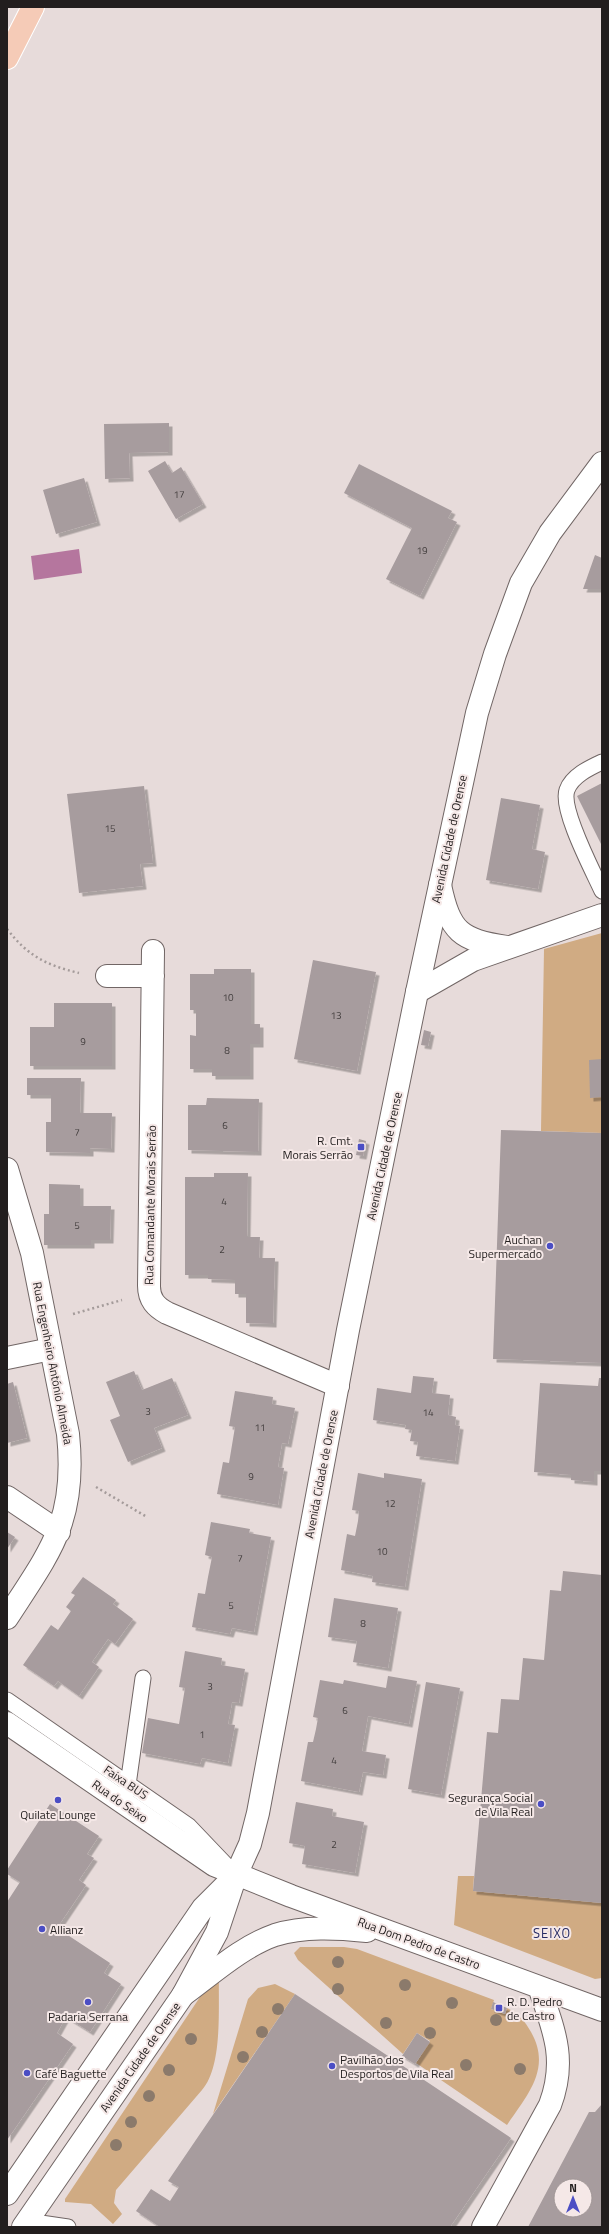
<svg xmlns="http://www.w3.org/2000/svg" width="609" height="2234" viewBox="0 0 609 2234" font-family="'Titillium Web',sans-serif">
<defs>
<filter id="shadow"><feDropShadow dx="3.5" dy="3.5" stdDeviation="0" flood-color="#0004"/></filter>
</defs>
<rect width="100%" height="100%" fill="#e7dbda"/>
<path fill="#d0ab83" d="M602 933V1133L541 1131 544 949Z
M458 1876H474L473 1891 602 1903V1978L595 1979 454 1925Z
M300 1947H344L357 1949 494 2000 491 2009 505 2014 507 2008C518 2013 525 2021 531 2032 552 2069 527 2095 507 2125L416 2063 430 2041 417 2033 403 2054 298 1960 294 1953Z
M219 1976C218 2008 223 2066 202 2090L116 2190 114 2203 122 2214 113 2224 91 2204 65 2202V2199L200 1997Z
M275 1984 295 1994 213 2114 248 1999 258 1988Z"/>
<path fill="#b5769e" d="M79 549 82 573 34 580 31 556Z"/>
<path fill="#a79c9e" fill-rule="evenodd" filter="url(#shadow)" d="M169 423V452L129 453 130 478 105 479 104 424Z
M165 461 172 473 181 467 203 504 176 519 148 471Z
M359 464 452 511 448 518 457 522 420 596 386 579 412 528 344 493Z
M84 478 97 522 56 534 43 490Z
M595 555 602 558V589H583Z
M602 783V846L577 796Z
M144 786 153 863 140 864 143 886 79 893 67 794Z
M501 798 540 805 532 849 545 852 538 889 486 880Z
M313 960 376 972 357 1071 294 1059Z
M214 969H251V1024H260V1044H250V1076H212V1069H190V1035L196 1036V1010H190V974H214Z
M54 1003H112V1066H30V1027H54Z
M424 1030 431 1032 428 1046 421 1045Z
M602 1059V1097L590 1098 589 1060Z
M27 1078H81L80 1113H112L111 1149 90 1148V1153L46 1152V1122H51V1095H27Z
M207 1098 259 1099 258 1152 188 1150V1105H206Z
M501 1130 602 1133V1363L493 1359Z
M359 1139 366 1141 363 1156 356 1155Z
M214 1173H248L247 1237H260L259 1258H275L273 1324 246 1323V1294H235V1280L208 1279V1275H185V1177H214Z
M49 1184 80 1185V1206H111L110 1240H91V1245H44V1214H49Z
M134 1371 142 1390 172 1378 188 1415 154 1428 162 1448 128 1462 110 1420 120 1416 106 1382Z
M413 1376 434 1378 432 1393 450 1395 448 1415 456 1417 455 1425 460 1426 455 1461 416 1456 418 1442 410 1441 412 1430 405 1429 406 1425 373 1420 377 1388 411 1393Z
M599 1378H602V1471H594V1482L571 1480V1475L534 1472 540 1383 598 1386Z
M13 1382 27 1438 7 1443V1384Z
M235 1391 273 1397 272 1404 295 1408 288 1444 282 1443 278 1467 284 1468 278 1505 217 1494 223 1462 229 1463 235 1427 229 1426Z
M358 1473 384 1478V1473L422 1479 405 1587 372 1582 373 1576 341 1570 347 1534 355 1536 358 1521 359 1511 352 1510Z
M211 1522 250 1529 249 1533 271 1537 254 1632 232 1628 230 1634 192 1627 198 1593 205 1594 208 1577 212 1557 205 1555Z
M7 1532 15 1537 7 1549Z
M563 1571 602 1575V1903L473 1891 487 1732 498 1733 501 1699 519 1700 523 1658 544 1660 550 1590 561 1591Z
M83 1577 116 1600 113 1604 133 1619 115 1644 108 1639 92 1662 99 1667 79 1696 58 1681 54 1686 23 1665 51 1625 58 1630 71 1611 66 1607 75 1595 71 1593Z
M334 1598 398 1608 388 1668 353 1662 357 1641 328 1637Z
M185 1651 222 1658 221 1665 245 1669 239 1703 232 1702 230 1714 228 1724 235 1725 228 1763 202 1758 200 1764 142 1753 148 1718 179 1724 185 1688 179 1687Z
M388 1676 417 1681 409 1724 368 1716 362 1751 386 1755 383 1775 363 1772 359 1792 301 1781 308 1742H313L316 1729 318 1718 313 1717 320 1680 343 1684 344 1680 386 1688Z
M426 1682 460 1688 441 1795 408 1789Z
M296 1802 333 1809 332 1816 364 1822 355 1873 302 1864 305 1846 289 1843Z
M50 1804 99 1836 87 1854 94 1858 79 1880 86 1885 57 1928 110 1963 104 1973 121 1984 90 2032 66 2017 57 2033 73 2044 7 2140V1902L20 1882 7 1874V1870Z
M295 1994 511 2138 450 2227H160L136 2211 151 2189 170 2201 179 2187 168 2181Z
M493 2002 507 2008 505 2014 491 2009Z
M417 2033 430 2042 415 2064 402 2056Z
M602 2104V2227H528L589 2112H595ZM561 2186H585V2210H561Z"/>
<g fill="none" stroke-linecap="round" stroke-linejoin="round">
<g stroke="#716665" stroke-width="17">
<path id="lane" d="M602 762C589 768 572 776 567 790 560 809 593 871 602 891
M7 1700 189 1826 230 1869
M127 1792 143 1678
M27 2221 68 2227"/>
</g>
<g stroke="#716665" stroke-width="24">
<path id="street" d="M440 885C450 932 460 940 507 947
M153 951 149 1286C149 1300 156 1307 167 1313L338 1386
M107 976H153
M417 992 473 960 602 915
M7 1169 32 1253 68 1434C77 1520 51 1550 7 1618
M7 1358 51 1349
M7 1497 59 1532
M7 1723 214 1865 291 1896 602 2010
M183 1995C212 1974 241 1947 275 1935 304 1926 337 1928 367 1931
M483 2227 550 2105C567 2060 554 2030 539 1987"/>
</g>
<g stroke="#716665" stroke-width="24">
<path id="secondary" d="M7 2194 203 1908 235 1876
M23 2227 183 1995 217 1932 236 1875 250 1844 258 1813 348 1330 417 992 477 713 495 654 521 583 550 533 602 463"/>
</g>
<g stroke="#fff" stroke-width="24">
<path id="highway" d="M7 58 33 7"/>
</g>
<path stroke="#a49b9a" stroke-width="2.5" stroke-dasharray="2 3" stroke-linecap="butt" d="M7 929C28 956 46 965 79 973
M73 1314 122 1300
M96 1487 147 1517"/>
<use href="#lane" stroke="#fff" stroke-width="15"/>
<use href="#street" stroke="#fff" stroke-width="22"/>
<use href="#secondary" stroke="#fff" stroke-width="22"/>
<use href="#highway" stroke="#f5cbb7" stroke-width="22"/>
</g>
<g fill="#8b7a6b">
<circle cx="338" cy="1962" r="6"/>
<circle cx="405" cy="1985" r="6"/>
<circle cx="338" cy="1989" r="6"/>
<circle cx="452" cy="2003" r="6"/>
<circle cx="278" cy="2009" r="6"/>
<circle cx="496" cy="2020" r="6"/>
<circle cx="386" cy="2023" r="6"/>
<circle cx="262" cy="2032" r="6"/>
<circle cx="430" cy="2033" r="6"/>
<circle cx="191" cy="2039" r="6"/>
<circle cx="243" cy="2057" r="6"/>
<circle cx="466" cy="2065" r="6"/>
<circle cx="520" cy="2069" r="6"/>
<circle cx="169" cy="2070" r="6"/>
<circle cx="149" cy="2096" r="6"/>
<circle cx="131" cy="2122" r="6"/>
<circle cx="116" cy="2145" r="6"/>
</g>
<g fill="#4b4ec4" stroke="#f5e8e7" stroke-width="1.5">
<rect x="357" y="1143" width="8" height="8" rx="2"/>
<circle cx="550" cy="1246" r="4"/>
<circle cx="58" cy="1800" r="4"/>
<circle cx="541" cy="1804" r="4"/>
<circle cx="42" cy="1929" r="4"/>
<circle cx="88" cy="2002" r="4"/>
<rect x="495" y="2004" width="8" height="8" rx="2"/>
<circle cx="332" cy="2066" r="4"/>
<circle cx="27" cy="2073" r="4"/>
</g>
<g text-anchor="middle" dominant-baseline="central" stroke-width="4" stroke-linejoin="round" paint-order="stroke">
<g font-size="10" fill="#433e3e">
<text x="179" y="494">17</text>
<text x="422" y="550">19</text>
<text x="110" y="828">15</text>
<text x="228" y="997">10</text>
<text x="336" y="1015">13</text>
<text x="83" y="1041">9</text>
<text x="227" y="1050">8</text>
<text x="225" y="1125">6</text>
<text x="77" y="1132">7</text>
<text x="224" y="1201">4</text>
<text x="77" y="1225">5</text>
<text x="222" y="1249">2</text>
<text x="148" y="1411">3</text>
<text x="428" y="1412">14</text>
<text x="260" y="1427">11</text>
<text x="251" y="1476">9</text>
<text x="390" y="1503">12</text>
<text x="382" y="1551">10</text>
<text x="240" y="1558">7</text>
<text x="231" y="1605">5</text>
<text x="363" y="1623">8</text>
<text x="210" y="1686">3</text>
<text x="345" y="1710">6</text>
<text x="202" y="1734">1</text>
<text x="334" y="1760">4</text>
<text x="334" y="1844">2</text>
</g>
<g font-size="12" fill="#221e1e" stroke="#f5e8e7">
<text transform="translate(449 839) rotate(-78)">Avenida Cidade de Orense</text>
<text transform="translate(384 1156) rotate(-78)">Avenida Cidade de Orense</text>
<text transform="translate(150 1205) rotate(-89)">Rua Comandante Morais Serrão</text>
<text transform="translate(53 1363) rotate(79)">Rua Engenheiro António Almeida</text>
<text transform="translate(321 1474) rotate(-79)">Avenida Cidade de Orense</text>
<text transform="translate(126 1782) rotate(34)">Faixa BUS</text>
<text transform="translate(120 1801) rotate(35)">Rua do Seixo</text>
<text transform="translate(419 1943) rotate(20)">Rua Dom Pedro de Castro</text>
<text transform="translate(140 2057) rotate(-55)">Avenida Cidade de Orense</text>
</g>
<g font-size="12" fill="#221e1e" stroke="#f5e8e7" text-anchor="start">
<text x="353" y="1140" text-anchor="end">R. Cmt.<tspan x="353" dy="14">Morais Serrão</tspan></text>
<text x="542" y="1239" text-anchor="end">Auchan<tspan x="542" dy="14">Supermercado</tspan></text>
<text x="533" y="1797" text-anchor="end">Segurança Social<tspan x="533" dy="14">de Vila Real</tspan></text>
<text x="58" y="1814" text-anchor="middle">Quilate Lounge</text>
<text x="50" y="1929">Allianz</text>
<text x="507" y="2001">R. D. Pedro<tspan x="507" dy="14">de Castro</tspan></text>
<text x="88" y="2016" text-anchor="middle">Padaria Serrana</text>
<text x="340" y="2059">Pavilhão dos<tspan x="340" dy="14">Desportos de Vila Real</tspan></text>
<text x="35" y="2073">Café Baguette</text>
</g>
<g font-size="13" letter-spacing="1" fill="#262a64" stroke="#f5e8e7">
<text x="552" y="1933">SEIXO</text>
</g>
</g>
<rect width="609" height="2234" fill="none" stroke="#221e1e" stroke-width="16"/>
<g transform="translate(573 2198)"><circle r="19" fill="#f5e8e7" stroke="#a19797"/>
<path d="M0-3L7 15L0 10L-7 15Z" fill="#4b4ec4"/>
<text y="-6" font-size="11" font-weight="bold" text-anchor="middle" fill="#221e1e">N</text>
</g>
</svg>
